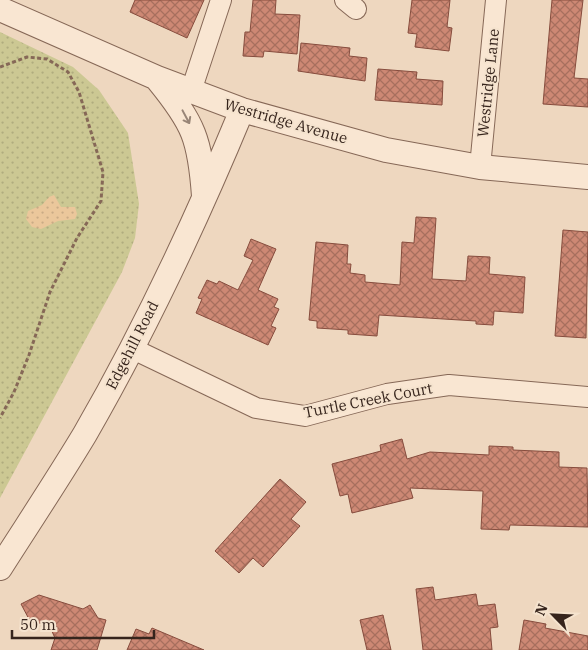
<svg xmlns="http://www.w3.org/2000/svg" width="588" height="650" viewBox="0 0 588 650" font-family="'IBM Plex Serif',serif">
<defs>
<pattern id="grass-dots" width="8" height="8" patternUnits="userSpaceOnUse" patternTransform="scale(1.25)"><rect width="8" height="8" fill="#ccc893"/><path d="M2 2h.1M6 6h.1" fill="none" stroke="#b0ac7e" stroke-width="1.8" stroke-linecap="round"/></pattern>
<pattern id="sand-dots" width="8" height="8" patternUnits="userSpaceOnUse" patternTransform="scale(1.25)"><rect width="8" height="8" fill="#ebc79b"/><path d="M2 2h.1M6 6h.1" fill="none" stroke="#caab85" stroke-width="1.8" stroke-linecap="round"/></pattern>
<pattern id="building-cross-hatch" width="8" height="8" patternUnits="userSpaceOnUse" patternTransform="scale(1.25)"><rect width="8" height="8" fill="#cd8874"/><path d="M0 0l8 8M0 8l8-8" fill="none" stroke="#a76f5e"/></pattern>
</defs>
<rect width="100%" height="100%" fill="#eed7bf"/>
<path fill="url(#grass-dots)" d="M0 32 73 67 99 90 128 133 139 204 135 238 122 272 0 498Z"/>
<path fill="url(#sand-dots)" d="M54 195 61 207H75L77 214 75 219 58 221 41 229 32 227 26 219 28 211 42 205 49 197Z"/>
<path fill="url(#building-cross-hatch)" stroke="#864c3d" d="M135 0H204L187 38 130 12Z
M253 0H276L275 14 300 15 297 54 264 51 263 57 243 56 245 32H250Z
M412 0H450L447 27 452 28 449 51 415 47 417 34 408 33Z
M552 0H583L574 78 588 79V107L543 104Z
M301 43 350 48 349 56 367 58 365 81 298 71Z
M378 69 417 72 416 79 443 81 442 105 375 100Z
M416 217 436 218 432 279 466 281 468 256 490 257 489 274 525 277 523 313 494 311 493 325 476 324V321L379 315 377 336 348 334V330L317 328V321L309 320 316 242 348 245 347 264H351L350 273 365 275V282L400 285 402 242 414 243Z
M563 230 588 232 586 338 555 336Z
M251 239 276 249 258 290 278 299 274 307 279 309 271 326 276 328 268 345 196 313 202 299 198 298 207 280 217 284 219 281 238 290 253 260 244 256Z
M402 439 407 459 430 452 489 455V446L513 447V450L559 452V467L587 468 588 527 510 525 509 530 481 529 483 491 410 488 413 498 352 513 348 494 340 496 332 464 381 451 380 445Z
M280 479 306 502 291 519 300 526 263 567 253 558 239 573 215 551Z
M433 587 435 600 476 594 478 606 495 604 498 627 490 628 492 650H423L416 589Z
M39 595 83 609 90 605 98 618 106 620 97 650H51L55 638 49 625 30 621 21 604Z
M383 615 391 650H367L360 620Z
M524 620 546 624 545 628 588 636V650H519Z
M152 628 204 650H127L136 629 149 634Z"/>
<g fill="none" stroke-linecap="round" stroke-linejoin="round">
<g stroke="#866857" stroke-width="22">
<path id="minor" d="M345 0 356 9
M191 91 221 0
M480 167 496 0
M131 348 256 408 305 416 387 394 449 385 588 397"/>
</g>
<g stroke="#866857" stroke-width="26">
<path id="tertiary" d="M0 9 157 78 242 110 386 150 480 167 588 177
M158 80C194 124 200 139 204 196
M0 568C28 524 58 479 85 434 145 330 196 221 242 110"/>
</g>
<path stroke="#866857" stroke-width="3" stroke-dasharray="4 2.5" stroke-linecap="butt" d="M0 67 27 57 47 59 68 72 79 92 103 172 101 201 77 238 50 292 29 355 14 392 0 418"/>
<use href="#minor" stroke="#f9e6d2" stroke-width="20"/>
<use href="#tertiary" stroke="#f9e6d2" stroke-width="24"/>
</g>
<defs><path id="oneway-shaft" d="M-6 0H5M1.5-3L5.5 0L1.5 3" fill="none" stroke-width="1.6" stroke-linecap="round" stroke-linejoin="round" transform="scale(1.25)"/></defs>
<use stroke="#988577" href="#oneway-shaft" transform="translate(186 117) rotate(62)"/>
<g text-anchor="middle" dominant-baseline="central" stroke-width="4" stroke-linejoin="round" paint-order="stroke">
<g font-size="15" fill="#36241c" stroke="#f5e3ce">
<text transform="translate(488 83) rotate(-84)">Westridge Lane</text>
<text transform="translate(286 121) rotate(16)">Westridge Avenue</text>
<text transform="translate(132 345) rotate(-63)">Edgehill Road</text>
<text transform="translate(368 400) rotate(-11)">Turtle Creek Court</text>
</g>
</g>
<g transform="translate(553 615) rotate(294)" stroke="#f5e3ce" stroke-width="4" paint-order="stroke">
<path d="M0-4L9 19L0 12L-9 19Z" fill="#36241c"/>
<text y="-8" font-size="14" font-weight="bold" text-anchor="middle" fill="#36241c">N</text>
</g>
<path d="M12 630v8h142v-8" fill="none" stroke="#36241c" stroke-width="2.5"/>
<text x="20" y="630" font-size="15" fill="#36241c" stroke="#f5e3ce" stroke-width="4" paint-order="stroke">50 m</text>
</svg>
